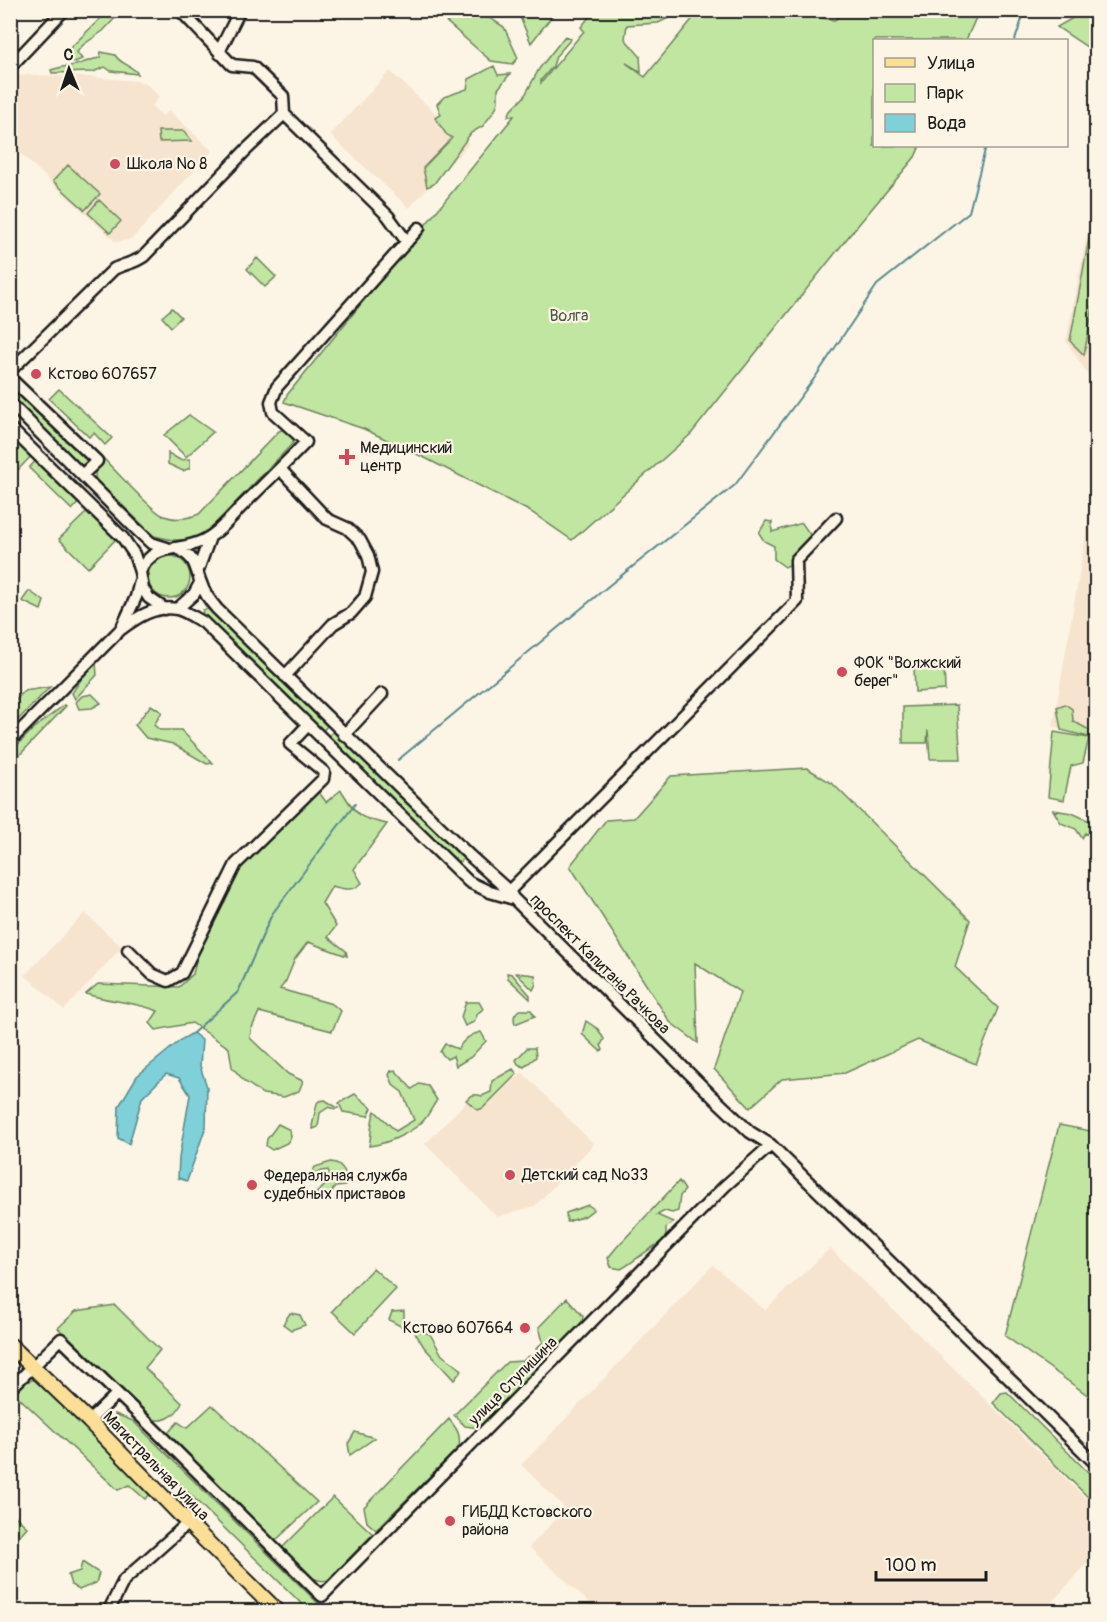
<svg xmlns="http://www.w3.org/2000/svg" width="1107" height="1622" viewBox="0 0 1107 1622" font-family="Pangolin,sans-serif">
<rect width="100%" height="100%" fill="#fcf5e5"/>
<filter id="ink" filterUnits="userSpaceOnUse"><feTurbulence type="fractalNoise" baseFrequency=".0167" numOctaves="2"/><feDisplacementMap in="SourceGraphic" scale="12" xChannelSelector="R" yChannelSelector="G"/><feConvolveMatrix kernelMatrix="1 2 1 2 8 2 1 2 1" color-interpolation-filters="sRGB"/></filter>
<g filter="url(#ink)">
<path fill="#f7e4cf" d="M390 71 469 144 409 208 330 135Z
M30 75 90 77 137 81 147 84 159 97 152 106 163 116 169 110 212 151 132 239 116 242 11 145 10 79 14 76Z
M1096 188V387L1066 341Z
M1096 476V742L1053 726Z
M85 913 122 947 64 1010 25 975Z
M522 1072 594 1144 535 1206 497 1217 425 1144 472 1096 487 1106Z
M830 1248 1096 1508V1554L1044 1611H598L529 1547 566 1509 521 1465 713 1265 765 1310Z"/>
<path fill="#c0e6a1" stroke="#6e815e" stroke-width="1.5" d="M977 10 979 11 966 40H874V146H920L915 157 849 236 691 434 572 540 531 512 427 459 364 429 284 402 287 395 514 116H508L511 110 524 97 539 69 565 36 571 39 556 56 553 66 541 80V83L584 31 581 27 594 11H684L658 23 627 25 625 39 640 56 641 72 626 63 645 77 699 11H751L785 16C800 9 820 19 835 20L840 15 834 13 836 11Z
M108 11H119V14L103 31 83 45 77 52 82 59 75 62 64 60 65 53Z
M434 11H479L504 27 518 58 513 64 491 61Z
M520 11V10L556 11 531 43 520 17Z
M1083 12 1092 16 1096 25V53L1057 27Z
M101 52 115 55C121 65 131 64 138 74L111 71 105 67 93 72 52 73 51 70C60 67 67 66 76 65 84 63 91 59 100 58Z
M494 66 498 75 510 74 498 89V102L495 110 483 126 471 133 434 184 427 187 423 168 452 138 446 134 435 118 441 115 437 104 444 97 467 89 469 79Z
M158 131H184L192 141 159 142Z
M68 165 100 194 85 210 53 181Z
M99 200 121 221 110 233 88 213Z
M1096 201V292L1084 355 1070 341Z
M257 258 276 277 265 287 247 269Z
M172 308 181 317 171 327 162 317Z
M11 381 92 460 89 464 81 465 15 400 11 390Z
M59 389 112 438 105 445 94 433 89 437 49 399Z
M189 415 213 432 186 457 164 435Z
M285 429 294 438 293 443 207 532 194 540H173L154 536 96 480C93 471 97 464 103 458 115 470 151 510 162 515 175 521 187 519 199 514L279 431Z
M10 432 33 454 18 470 11 462Z
M168 453 180 460 190 459V468L183 471 168 464Z
M38 458 80 501 72 510 29 468Z
M89 510 117 538 88 568 59 539Z
M766 521 772 522V532L802 523 811 536 805 554 795 553 799 560 785 567 774 559V546L764 541 759 533Z
M148 577a21 21 0 1 1 42 0a21 21 0 1 1-42 0Z
M29 591 44 601 41 610 22 601Z
M208 609 327 726 323 731 202 614 203 610Z
M96 663 97 675 75 699 72 693 84 675Z
M944 666 945 690 915 692 914 667Z
M50 687 11 727V706L24 691Z
M92 694 101 703 92 708 79 709 76 702 82 696Z
M1065 704 1072 709 1073 721 1089 730 1096 731V739L1061 730 1057 707Z
M64 705 66 706 11 764V752L32 730Z
M151 705 162 712 154 725 160 730H181L213 763 207 764 173 744 146 738 135 725Z
M957 705 961 759H930L928 730 927 743H903V707Z
M333 731 464 858 458 864 328 737Z
M1054 732 1089 738 1083 763 1071 766 1064 800 1048 797Z
M807 768 833 784 970 920 955 967 998 1008 976 1064 918 1040 845 1073 782 1079 750 1108 714 1069 740 992 695 963 698 1043 670 1022 570 866 606 820 634 818 671 776Z
M341 790C358 816 356 817 387 824L354 869 362 883C352 892 344 889 332 886L322 903 336 926 328 937 346 951 347 956 308 942 295 959 286 981 280 989 332 1004 341 1011 332 1031 259 1012 251 1030 250 1038 288 1074 303 1081 299 1091 284 1097 263 1094 244 1081 232 1067 229 1048 192 1023 156 1030 150 1023 158 1011C134 1001 110 1002 86 994L98 984 179 987 193 974 197 957 236 868 318 791 326 802Z
M1053 810 1072 813 1096 824V838L1085 833 1082 838 1076 829 1061 823Z
M507 973 512 974 530 995V999L508 978Z
M516 973 535 975 536 984 533 990Z
M466 1002H479L483 1009 478 1013 474 1022 465 1026 461 1017Z
M519 1010H531L535 1016 515 1024C513 1017 514 1014 519 1010Z
M586 1021 598 1029 604 1039 601 1045 603 1050 600 1051 582 1034Z
M481 1032 486 1041 471 1057 456 1066 453 1056 447 1059 440 1052 445 1044 458 1049C463 1040 470 1034 481 1032Z
M527 1048H535L536 1057 524 1067 518 1064 516 1060Z
M513 1069 517 1074 483 1108 478 1110 466 1100C472 1094 475 1094 482 1096L491 1092 492 1081Z
M395 1070 412 1089 419 1084 428 1086 437 1100C432 1107 428 1117 421 1123 407 1135 386 1144 369 1146 372 1134 370 1122 375 1111L396 1131 414 1120 402 1092 394 1086 389 1075 391 1071Z
M355 1094 372 1108 368 1116 343 1112 339 1103Z
M325 1100 338 1108 335 1109 329 1107 320 1113 318 1127 313 1129 312 1126 317 1103 319 1101Z
M278 1124 290 1130 291 1137 287 1143 272 1150 266 1146 267 1139Z
M1059 1125 1096 1132V1401L1005 1336Z
M331 1162C343 1163 349 1175 345 1186L335 1187 329 1195 321 1197 316 1193C324 1187 333 1180 328 1170L312 1173 315 1167Z
M679 1181 685 1190 680 1196 678 1211 672 1213 665 1211 657 1215 673 1222 666 1228V1240C649 1247 637 1260 621 1269L611 1267 608 1258 616 1248Z
M588 1205 594 1209 585 1216 567 1222 566 1213Z
M373 1268 396 1289 355 1333 332 1311Z
M567 1298 583 1316 582 1323 550 1357 545 1359 539 1355 536 1349 543 1342 539 1327Z
M115 1305 160 1350 145 1368 182 1403C175 1417 163 1424 149 1418L58 1328 76 1311Z
M404 1311V1328L389 1320 392 1312Z
M290 1313 300 1315 305 1325 291 1330 283 1324Z
M412 1328 430 1334 442 1355 462 1370 454 1380 424 1347Z
M528 1356C536 1357 537 1360 539 1367L479 1428 465 1426 454 1415 507 1362 523 1361Z
M32 1380H38L144 1482 152 1493 145 1499 129 1485 118 1490 14 1393 25 1382Z
M1007 1392 1096 1480V1505L993 1403 1001 1393Z
M212 1405 317 1502 274 1542 166 1435 178 1422 187 1428Z
M115 1414 133 1421 326 1611H309L116 1422Z
M449 1419C457 1429 461 1434 459 1447L376 1530 367 1522 364 1507Z
M355 1432 375 1438 350 1455 348 1444Z
M333 1497 373 1534 328 1580C310 1585 293 1560 282 1548Z
M15 1516 27 1527 11 1545V1521Z
M82 1562 99 1573 96 1583 79 1590 71 1585 68 1575 80 1571Z"/>
<path fill="#7fd0d8" stroke="#57888d" stroke-width="1.5" d="M193 1033 202 1040 200 1066 207 1087 206 1126 187 1181 178 1178 179 1158 190 1095 179 1078 166 1074 142 1098 129 1144 118 1138 119 1106 137 1076 182 1039Z"/>
<g fill="none" stroke-linecap="round" stroke-linejoin="round">
<path stroke="#57888d" stroke-width="2" d="M1015 40 1025 10
M398 760 612 583 735 485 816 376 877 285 969 212 986 146
M193 1033 238 992 272 914 355 804"/>
<g stroke="#1c1c1c" stroke-width="15">
<path id="minor" d="M220 54 221 48 240 10
M10 67 64 10
M284 114 388 216 407 242
M10 371 114 269C124 264 135 263 144 256L245 151 284 114 283 96 253 67 232 65 180 10
M10 378 97 461 82 475
M10 403 135 528 151 543 167 548
M10 428 123 538 134 554 140 572 143 589 149 598 165 609
M280 469 327 519 347 528 360 540 368 555 372 572 365 597 351 613 333 624 285 676
M177 548C197 559 194 565 201 583 204 593 210 601 217 609L470 856 509 891 512 896
M198 570 210 537
M140 572C153 540 181 554 206 539 219 532 230 519 240 508 262 486 284 465 306 442L273 412 271 402 277 387 419 228
M177 609 194 594 200 583
M123 625 136 597 140 581
M344 735 382 694
M10 741 120 630C136 618 155 605 177 609 185 611 195 618 203 622L469 882 490 892 514 899 713 1097 750 1132 771 1145 1096 1464
M509 891 797 601 796 560 836 518
M128 950 152 974 168 981 182 973 236 864 323 779 324 772 290 744 308 725
M10 1389 61 1339 156 1431 322 1596 725 1186 771 1145
M89 1421 117 1394
M108 1612 124 1580 188 1523"/>
</g>
<g stroke="#1c1c1c" stroke-width="18">
<path id="major" d="M10 1345 89 1421 203 1538 278 1612"/>
</g>
<use href="#minor" stroke="#fcf5e5" stroke-width="10"/>
<use href="#major" stroke="#fbdf96" stroke-width="14"/>
</g>
</g>
<g fill="#d1495b" stroke="#fcf5e5" stroke-width="2">
<circle cx="115" cy="164" r="6"/>
<circle cx="36" cy="374" r="6"/>
<path d="M344 448h6v6h6v6h-6v6h-6v-6h-6v-6h6z"/>
<circle cx="842" cy="672" r="6"/>
<circle cx="510" cy="1175" r="6"/>
<circle cx="252" cy="1185" r="6"/>
<circle cx="525" cy="1328" r="6"/>
<circle cx="450" cy="1521" r="6"/>
</g>
<g text-anchor="middle" dominant-baseline="central" stroke-width="4.5" stroke-linejoin="round" paint-order="stroke">
<g font-size="16" fill="#1c1c1c" stroke="#fcf5e5" text-anchor="start">
<text x="127" y="164">Школа № 8</text>
<text x="48" y="374">Кстово 607657</text>
<text x="360" y="448">Медицинский<tspan x="360" dy="18">центр</tspan></text>
<text x="854" y="663">ФОК "Волжский<tspan x="854" dy="18">берег"</tspan></text>
<text x="522" y="1175">Детский сад №33</text>
<text x="264" y="1176">Федеральная служба<tspan x="264" dy="18">судебных приставов</tspan></text>
<text x="513" y="1328" text-anchor="end">Кстово 607664</text>
<text x="462" y="1512">ГИБДД Кстовского<tspan x="462" dy="18">района</tspan></text>
</g>
<g font-size="16" fill="#4d5944" stroke="#fcf5e5">
<text x="569" y="316">Волга</text>
</g>
<g font-size="16" fill="#1c1c1c" stroke="#fcf5e5">
<text transform="translate(600 964) rotate(45)">проспект Капитана Рачкова</text>
<text transform="translate(513 1381) rotate(-45)">улица Ступишина</text>
<text transform="translate(156 1466) rotate(46)">Магистральная улица</text>
</g>
</g>
<rect width="1107" height="1622" fill="none" stroke="#fcf5e5" stroke-width="36"/>
<rect x="18" y="18" width="1071" height="1586" fill="none" stroke="#1c1c1c" stroke-width="2" filter="url(#ink)"/>
<rect x="873" y="39" width="195" height="108" fill="#fcf5e5" stroke="#a29e95" stroke-width="1.5"/>
<rect x="885" y="58" width="30" height="9" fill="#fbdf96" stroke="#a29e95" stroke-width="1.5"/>
<text x="927" y="69" font-size="18" fill="#1c1c1c">Улица</text>
<rect x="885" y="84" width="30" height="18" fill="#c0e6a1" stroke="#a29e95" stroke-width="1.5"/>
<text x="927" y="99" font-size="18" fill="#1c1c1c">Парк</text>
<rect x="885" y="114" width="30" height="18" fill="#7fd0d8" stroke="#a29e95" stroke-width="1.5"/>
<text x="927" y="129" font-size="18" fill="#1c1c1c">Вода</text>
<g transform="translate(69 69) rotate(358)" stroke="#fcf5e5" stroke-width="4.5" paint-order="stroke">
<path d="M0-4.5L10 22L0 15L-10 22Z" fill="#1c1c1c"/>
<text y="-9" font-size="16" font-weight="bold" text-anchor="middle" fill="#1c1c1c">С</text>
</g>
<path d="M876 1571v9h110v-9" fill="none" stroke="#1c1c1c" stroke-width="3"/>
<text x="885" y="1571" font-size="18" fill="#1c1c1c" stroke="#fcf5e5" stroke-width="4.5" paint-order="stroke">100 m</text>
</svg>
